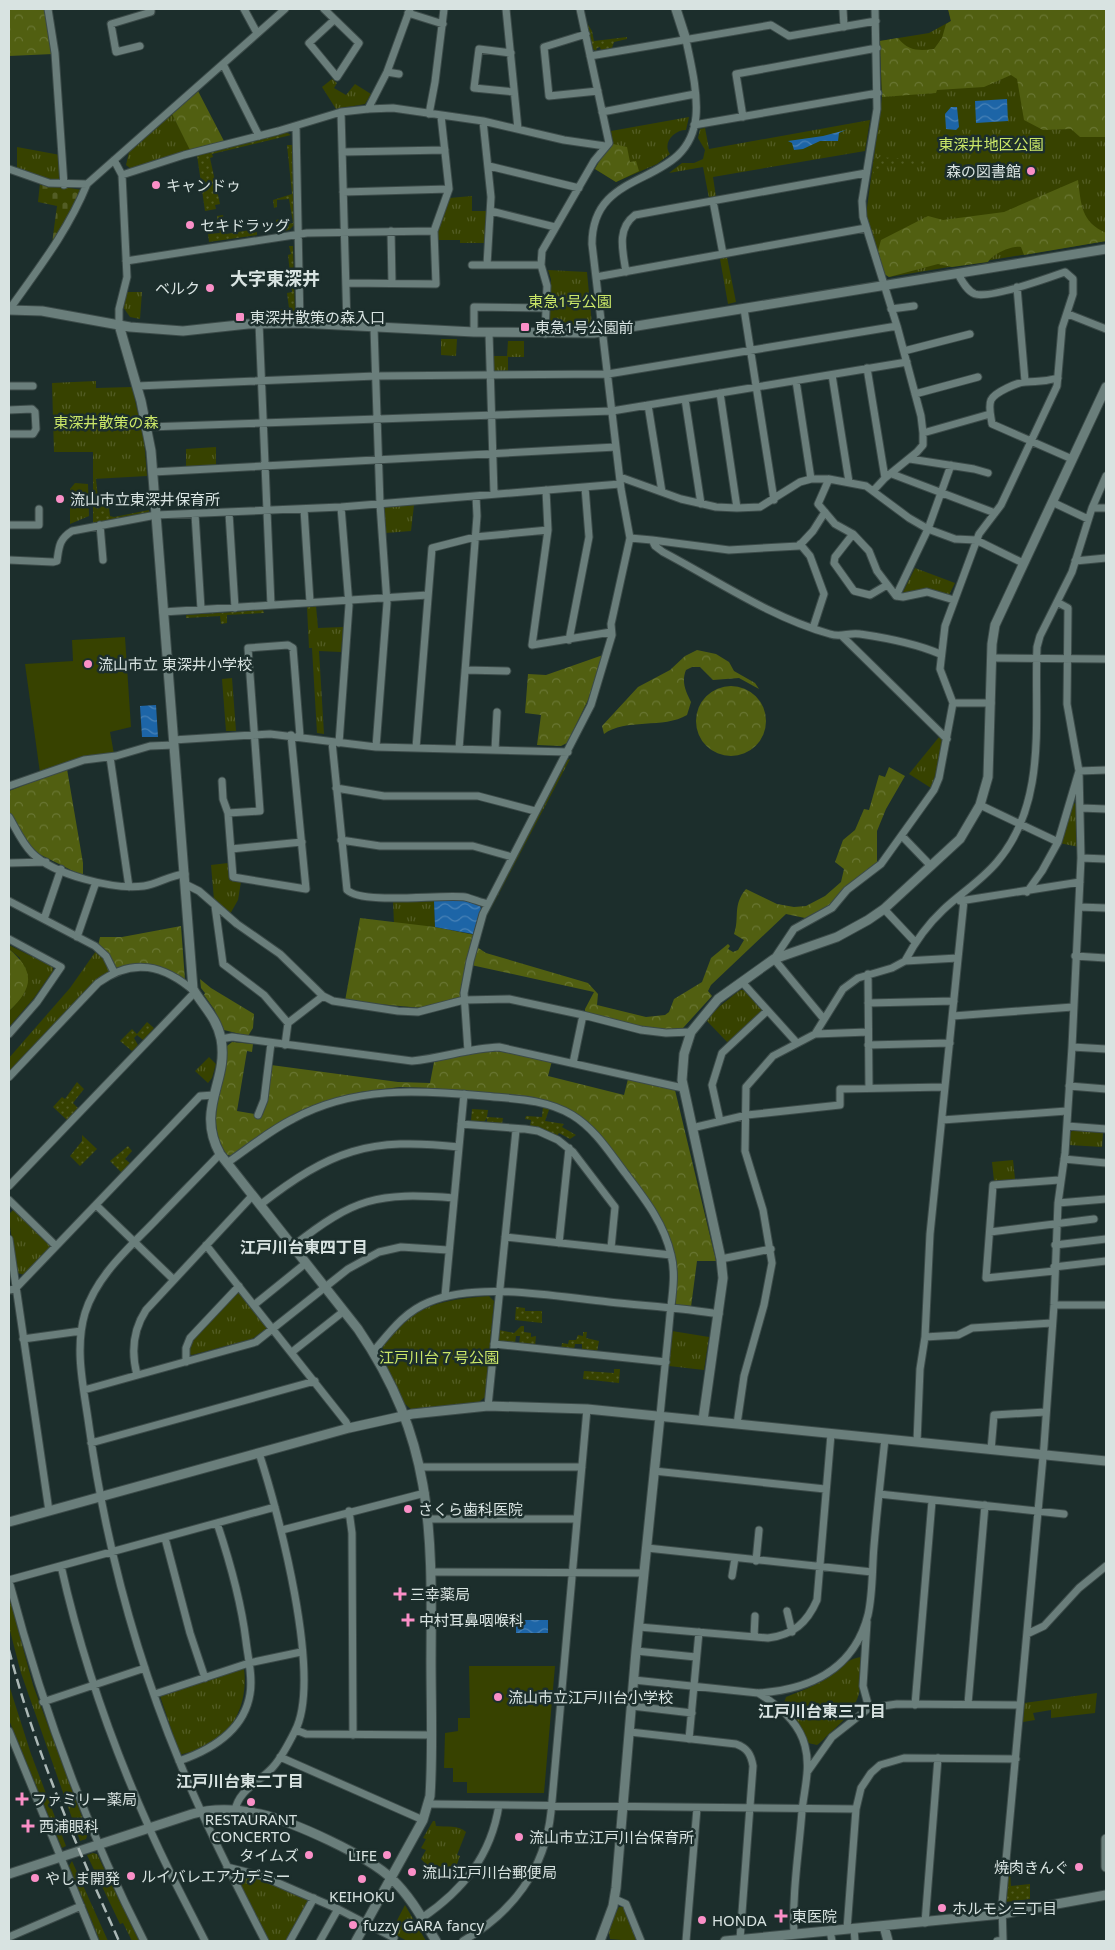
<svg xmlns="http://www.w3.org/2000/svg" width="1115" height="1950" viewBox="0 0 1115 1950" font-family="'Noto Sans','Noto Sans JP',sans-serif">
<defs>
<pattern id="grass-tufts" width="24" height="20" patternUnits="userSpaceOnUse" patternTransform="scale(1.25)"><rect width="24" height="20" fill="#374200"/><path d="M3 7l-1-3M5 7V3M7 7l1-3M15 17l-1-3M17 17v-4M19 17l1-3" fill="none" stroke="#535d25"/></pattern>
<pattern id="forest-crowns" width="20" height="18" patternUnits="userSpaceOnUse" patternTransform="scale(1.25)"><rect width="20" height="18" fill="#515f11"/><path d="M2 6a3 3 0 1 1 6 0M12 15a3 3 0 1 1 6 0" fill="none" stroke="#697633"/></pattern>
<pattern id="cemetery-stones" width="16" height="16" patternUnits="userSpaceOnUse" patternTransform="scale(1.25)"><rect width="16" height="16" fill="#374200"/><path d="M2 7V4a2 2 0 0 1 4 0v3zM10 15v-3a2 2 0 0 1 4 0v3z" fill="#535d25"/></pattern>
<pattern id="garden-dots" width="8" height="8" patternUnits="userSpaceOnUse" patternTransform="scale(1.25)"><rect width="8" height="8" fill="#374200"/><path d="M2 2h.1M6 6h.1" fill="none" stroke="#535d25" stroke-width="1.8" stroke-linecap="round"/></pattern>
<pattern id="water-waves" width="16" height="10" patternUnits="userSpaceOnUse" patternTransform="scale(1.25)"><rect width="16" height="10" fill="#1d65a7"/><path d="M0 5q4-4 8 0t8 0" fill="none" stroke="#4882b7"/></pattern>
</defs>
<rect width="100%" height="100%" fill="#1c2e2c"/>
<path fill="url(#grass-tufts)" d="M948 9H1106V241L889 277 883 271 866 215 882 97 880 41 929 33 951 21Z
M332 79 337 83 334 88 346 95 355 84 371 94 365 104 336 109 322 87Z
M172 114 191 150 131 169 126 165 129 152Z
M689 117 686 130C674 130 662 143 670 154L657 164 616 182 595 169 605 151 613 144 611 131Z
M870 120 865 151 713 177 716 197 709 198 703 167 669 173 682 163H694L703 159 705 150 698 138 700 129 705 128 709 149Z
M17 147 60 155 61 179 57 182 17 169Z
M472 196V211H487L485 243H460V240H437V230L449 198Z
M727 257 736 302 728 304 720 259Z
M548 270 587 272 592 325 554 326 550 323 551 279Z
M127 292H142L140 319 130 317 123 307Z
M441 339H457L456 356 441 355Z
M508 341H524V357H508V372H495L492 369V356H507Z
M96 381V388L132 387 144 440 147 476 93 479V452H54L52 383Z
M216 447V466L186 467V449Z
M75 483 88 484 89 516 70 524V489Z
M414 505 411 531 385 533 384 510 386 507Z
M915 568 955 583 948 597 927 590 905 595 902 594Z
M316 606 318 628 343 627 341 652 319 651 324 734 317 733 312 648H309L307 607Z
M232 678 236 731H226L222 679Z
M939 737 942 740 937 770 931 788 909 774Z
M570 759 484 922 567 760Z
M1072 803 1079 804V847L1059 843Z
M228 863 229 880 241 882 238 900 230 914 214 900 211 865Z
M393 901H434L435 927 394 924Z
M9 945 53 967V971L34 998 9 1027V1011L14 1006 20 958 9 949Z
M96 951 101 953 110 971 92 985 9 1072V1058L70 988Z
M740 990H744L761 1009 762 1012 728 1043 706 1020 720 1006Z
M209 1057 216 1064 212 1078 208 1083 195 1071Z
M1073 1130 1103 1133 1102 1147 1069 1145 1070 1133Z
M1013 1160 1015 1179 994 1181 992 1162Z
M15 1208 51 1244V1248L25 1275 17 1273 9 1220V1214Z
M237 1293H241L267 1325 266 1329 252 1339 192 1355 189 1354 190 1343Z
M489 1296 494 1301 485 1397 479 1402 412 1410 405 1404 381 1355C382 1344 389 1337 396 1329 423 1302 453 1299 489 1296Z
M672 1331 709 1337 704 1370 669 1366Z
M9 1596 33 1685 88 1833 86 1839 80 1841 21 1673 9 1627Z
M861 1657C863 1693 859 1708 831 1732 826 1736 823 1741 817 1745L808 1743 784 1703 786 1697C801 1691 815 1686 829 1677 841 1670 845 1659 861 1657Z
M244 1668C248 1701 236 1731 206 1747 198 1751 188 1752 180 1755L160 1696Z
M9 1685 31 1754 66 1846 62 1848 9 1720Z
M1097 1693 1095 1713 1051 1718V1710L1033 1713 1035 1720 1023 1722 1024 1703Z
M433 1821H435L436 1826C446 1827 459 1825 466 1832L457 1855 460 1856 457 1864H455L436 1880 432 1870 421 1859 426 1850 421 1848 426 1839 423 1838Z
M93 1853 97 1854 139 1941H132L123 1923 120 1924 87 1855Z
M72 1861 108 1941H100L69 1866Z
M237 1871 253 1875 307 1898 309 1902 286 1941H269L235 1875Z
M405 1905 426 1941H407L391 1932Z
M619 1907H624L636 1938 634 1941 610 1939 608 1928Z"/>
<path fill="url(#forest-crowns)" d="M14 9H47L53 54 9 56V10Z
M948 9H1106V137H1080L1071 129 1043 130 1024 120 1017 79 1011 75 984 87 937 90 936 93 882 97 880 41 898 38C908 51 919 51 934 49L942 38 946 24 951 21Z
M198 91 225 143 191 152 172 114Z
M613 144 627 147 630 162 636 161 639 171 616 182 595 169 605 151Z
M1078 180C1081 204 1081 222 1106 233V241L1024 255 1021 247C1012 245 992 254 988 262L952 267 938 264 889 277 884 274 877 254 881 240 928 216 943 220 1004 212Z
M697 650 716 654 729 662 734 671 755 683 759 689 739 678 713 680 700 667H692L686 670C681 682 686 692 691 702L687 715C664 729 625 718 604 734L602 726 638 687 670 670 685 656Z
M603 655 588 700 567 743 561 746 537 745 541 715 525 713 528 674 546 675Z
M696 721a35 35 0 1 1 70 0a35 35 0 1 1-70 0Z
M889 767 905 776 886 809 877 831V864L849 884 828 906 805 918 786 914 711 985 708 991 712 996 683 1028C649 1033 617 1021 585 1012V1009L594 992 471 965 477 947 486 953 588 983 598 994 597 1005 646 1017 665 1015 669 1012 674 999 702 982 711 958 728 944 730 946 728 949 733 952 738 950 744 940 734 934C740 917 732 906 746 889L777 904 794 907 806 906 825 896 841 882 844 869 835 862 843 840 855 830 864 809 869 810 879 775 885 777Z
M67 769 83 863V876L33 851 9 812V791Z
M360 918 435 927 475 935 461 998 422 1008 345 1001Z
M181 926 185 980C164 964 142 961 117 968L98 946 100 937H122Z
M9 949C35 971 34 988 9 1011Z
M200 979 211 988 254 1014 253 1028 248 1036 224 1030 214 1009 204 995 205 993 201 988Z
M232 1042 253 1044 252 1052 247 1051 237 1111 261 1115 271 1065 398 1082 430 1083 434 1062 472 1053 497 1051 552 1061 548 1076 624 1095 628 1079 675 1090 716 1261H697L691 1307 677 1305 674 1301 665 1229 585 1120 572 1111 554 1103 533 1098 431 1088 400 1087 360 1092 298 1112 265 1131 233 1156 227 1155C202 1119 227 1084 227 1046Z"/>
<path fill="url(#cemetery-stones)" d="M40 183 82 190 78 202 52 243 57 206 38 202Z"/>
<path fill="url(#garden-dots)" d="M587 23 592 31 594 41 627 37V39L614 42 612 48 601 50 600 47 597 48 596 51 593 49Z
M286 132 291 135 212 154 213 157 210 158 220 204 215 205 216 209 205 211 197 155Z
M287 145H292L294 225 289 230 278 232 276 220 279 219 280 225 293 223 289 199 277 200V207L274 208 273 200 292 194Z
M877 157 928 160 927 164 880 167 879 175H873L874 159Z
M223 215 226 234 250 230 251 233 257 232V235L209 242 208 234 220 233 217 216Z
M289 246H293V248L295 313H254L289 308 287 293 292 292 288 255 291 254Z
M93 479H96L98 498 108 501 110 516 114 517 149 510V514L93 523Z
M263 610 264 613 227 615V623L221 624 220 616 186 618V615Z
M147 1022 154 1028 143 1040 137 1035 134 1038 138 1045 132 1051 120 1041 132 1029 137 1034Z
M77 1082 84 1089 73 1103 78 1108 67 1120 53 1107 62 1097 65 1099Z
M543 1106 550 1107 545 1121 564 1124 562 1127 576 1135 570 1139 559 1133 557 1136 530 1127 531 1120 525 1119 526 1116 542 1117Z
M472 1109 488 1110 487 1117 503 1118 502 1124 487 1123V1118L484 1122 471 1121Z
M82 1135 97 1149 80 1166 70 1156 82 1141Z
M128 1146 132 1151 125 1159 131 1164 122 1173 110 1161Z
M516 1307 525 1308V1311H542V1323L515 1320Z
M521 1326H524V1332L531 1333V1337L536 1336 535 1346 519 1345 520 1336H516L515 1343H501L498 1339 499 1330 514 1333Z
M583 1332H587L586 1338 599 1341 597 1352 582 1351V1344H575L574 1350 561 1349 562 1343 568 1344 569 1340H576L578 1335 583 1336Z
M614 1369H620L619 1383 583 1379 584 1371 614 1373Z
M1008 1872H1010L1011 1886 1030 1884V1899L1005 1902Z"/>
<path fill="#374200" d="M125 637 131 727 110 732 114 754 40 773 25 664 73 661 72 640Z
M469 1666H555L544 1793H467V1782H453V1768H444L445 1733 458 1731V1718H470Z"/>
<path fill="url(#water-waves)" d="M1007 99 1008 121 976 123 975 101Z
M951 107H957L959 127 956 130 946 129 945 114Z
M846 130 839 133 838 141H820L803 149 794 150 792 143 788 141 823 136Z
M156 705 158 737H142L140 706Z
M434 901H465L480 905 481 909 473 934 435 927Z
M516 1620H548V1633H516Z"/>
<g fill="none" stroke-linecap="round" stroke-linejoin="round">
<g stroke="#3c4b49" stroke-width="9">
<path id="minor" d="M48 9 55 53 64 185
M244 9 257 33
M324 9 359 43 337 77 309 43 334 20
M506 9 518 129
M843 9 844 27
M408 13 443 24
M586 34 544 47 549 96 598 91
M140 46 116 52 111 24 151 12V9
M511 53 479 49 474 88 514 92
M590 56 771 25 789 36 876 21
M223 64 259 136
M387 72 399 74
M368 109 387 72 410 9
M341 112 347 326
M602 112 695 94
M429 114 435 82 444 9
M743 117 736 74 877 48
M483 121 491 197 487 265
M694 125 878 93
M296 126 300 323
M342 152 445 150
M114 160 122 175 127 277 119 309V325
M489 166 579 188
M9 169 49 183 87 184
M122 175 184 155 278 131 341 112 368 109 393 108 483 121 564 140 605 146
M343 192 449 189
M713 201 723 254
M491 211 555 227
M391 231 392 283
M126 261 307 233 434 231
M472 265H541
M626 272C623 252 616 229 635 215L866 173
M596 277 866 228
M346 283 436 284 434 231 449 189 441 116
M1017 287 1025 381
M744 309 774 500
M891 309 914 306
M9 310C38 269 68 231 87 184L285 9
M1068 314 1106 329
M259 323 271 605
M374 328 380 504 387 603 376 747
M474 332V307L546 308
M489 333 494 494
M545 334 547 286 541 265 542 251 594 161 609 143 580 9
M904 351 970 334
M867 368 885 478
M832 375 849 482
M1058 378C1044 382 1040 381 1026 382 1018 382 995 392 991 400 988 407 991 416 992 424L1072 459
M796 381 811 479
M9 386H33
M137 386 376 376 608 374 897 326
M720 393 737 508
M915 394 978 377
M685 399 701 504
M648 405 662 492
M9 410 32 409 35 412 36 429 33 434H9
M148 427 612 411 907 362
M923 433 990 414
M910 459 974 469 988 473
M153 472 616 447
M892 474 995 513
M620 477 681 499 716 507 737 508 760 507 800 482 811 479H829L866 486 909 518 928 529 955 539 976 540 1023 563
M829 479 818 504 835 524 853 534 869 551 877 571 896 596 903 597 927 592 954 600
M546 490 548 530 532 645 611 632
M873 491 885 478 917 452 923 445V433L921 416 897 326 863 217 862 201 877 109 875 9
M1052 502 1088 519
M1092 508H1106
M304 509 310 602
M229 513 235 608
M195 514 201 609
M9 525H39V509
M100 525 103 560
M853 534 835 557 834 563 854 591 870 595 887 585
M630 538 652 540 655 546 663 552C718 581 770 617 830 634 841 638 849 632 860 634 887 638 915 643 940 654
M652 540 729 550 799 546 813 531 825 512
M800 544 810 556 824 594 813 628
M9 560 53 562 57 561C59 547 59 539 72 531L156 515 341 507 620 484
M1075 561 1106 558
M896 596 928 529 951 465
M163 612 428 595
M843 637 947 739
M569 640 589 537 585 487
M992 658 1106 659
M465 670 507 671
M953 703H991
M291 735 306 889 233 877 228 813 260 811 248 648 288 645 293 648 300 736
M173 740 270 734 376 747 568 752
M332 742 347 890C363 905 440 894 465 897 473 899 480 902 488 904
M339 743 349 605 341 507
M416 748 432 548 475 537 548 530
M459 749 477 516 476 496
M495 750 497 712
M110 757 129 887
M222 781 223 799 228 813
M9 786 84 760 116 756 150 746 174 745
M336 788 384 796H478L535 811
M980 805 1058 842
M1081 808 1106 809
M9 817C16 829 22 843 32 853 54 875 114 890 144 886 158 884 170 875 185 874
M902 836 930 865
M341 840 380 846H473L512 857
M231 849 302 842
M1081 858 1106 859
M9 863 46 862
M185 884 199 891 237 924 280 954 323 996 333 1001 398 1011 418 1012 464 1000 509 999 583 1015 641 1030 666 1033 691 1032
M1027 892 1042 871 1058 842 1079 771 1067 704 1068 608 1057 602
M9 901 95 946 106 956 114 972
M960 901 1080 882
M215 906 223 964 264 995 288 1023 285 1045
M1079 907 1106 908
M884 909 915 942
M44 919 61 869
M77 937 96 882
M9 939 61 967 37 1002 9 1034
M1075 956 1106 958
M905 961C915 942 927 925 943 910 961 893 981 881 997 862 1048 802 1034 720 1037 647L1040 636 1072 572 1092 508 1106 476
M868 974 869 1088
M742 982 797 1043
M868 1003 954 1001
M953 1016 1073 1007
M823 1018 774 959 794 929 832 908 847 890 881 864 934 790 939 778 953 703 940 669 945 626 979 534 1001 505 1057 386 1062 328 1073 294V279L1065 272C1048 278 991 299 975 294 967 291 962 281 958 274
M288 1023 323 996
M815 1034 843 989 858 978 892 968 905 961 958 958
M221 1039 232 1037 412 1061C442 1058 470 1048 499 1047L683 1088
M868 1045 950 1043
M1072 1047 1106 1049
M468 1051 464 993 470 961 483 914 591 705 612 635 611 624 630 538 621 489 592 244C592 163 689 191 696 116 698 92 691 64 686 40
M573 1063 583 1015
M9 1077 98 983C133 957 164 965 195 992L9 1186
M1069 1086 1106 1089
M258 1115 264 1100 271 1043
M942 1120 1067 1111
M720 1121 712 1085 722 1053 767 1011
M461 1124 525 1129 538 1131 558 1140 573 1152 615 1207 611 1248
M1067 1126 1106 1129
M692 1128 747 1115 840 1105V1089L945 1087
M220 1154C199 1176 177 1198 156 1220 129 1248 97 1275 85 1313 74 1350 84 1389 89 1426 105 1540 136 1657 180 1763 205 1824 235 1883 265 1941
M1064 1159 1106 1163
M227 1163C249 1148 269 1131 293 1119 354 1086 418 1090 484 1096 514 1099 545 1099 572 1115 595 1129 609 1152 625 1173 644 1198 664 1223 671 1255 676 1274 672 1296 670 1315 667 1349 663 1383 660 1416
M9 1200 56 1246
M1058 1203 1106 1199
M96 1205 173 1279
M260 1205C331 1150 369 1137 459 1147
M990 1232 1094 1219
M505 1237 671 1255
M9 1239 49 1511
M559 1243 569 1148
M206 1245 346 1422 349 1428
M1055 1245 1106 1239
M293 1246C354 1198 377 1192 454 1198
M721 1259 771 1249
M1054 1267 1106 1261
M1054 1271 986 1278 993 1185 1059 1180
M9 1290 15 1289 200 1096 214 1095
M445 1296 464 1094
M254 1305 306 1263
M1054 1305H1106
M925 1337 958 1335 972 1328 1052 1323
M23 1339 81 1331
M494 1344 666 1362
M292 1352 344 1311
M373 1352C390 1332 404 1312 429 1302 479 1281 557 1297 609 1302 646 1306 683 1308 719 1314
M186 1362V1348L190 1338 239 1286
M137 1375C131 1352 133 1330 146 1310L253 1195
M84 1390 256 1342 348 1269 379 1252 401 1247 448 1250
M488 1406 516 1130
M737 1424 744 1376 764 1305 772 1263 763 1210 745 1151 746 1087 773 1056 815 1034 868 1032
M917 1442 920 1369 925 1337 930 1234 964 900
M91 1443 315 1381
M991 1450 994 1415 1046 1412
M420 1467H582
M654 1471 825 1489
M879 1494 1064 1514
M349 1511 352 1533 353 1735
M429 1519H577
M282 1530 425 1493
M165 1538 190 1633 205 1678
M647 1548 872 1572
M756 1561 759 1530
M61 1566C81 1655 111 1742 148 1825 165 1865 186 1903 205 1941
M431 1572 644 1573
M732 1576 735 1558
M9 1580 275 1507
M9 1581C42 1706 85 1826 144 1941
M787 1611 792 1632
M867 1622 863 1686 869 1708
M639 1627 768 1638C793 1635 807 1623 817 1600L831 1434
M1027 1634 1044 1626 1079 1588 1106 1566
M754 1637 755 1616
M636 1651 696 1657
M634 1680 758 1693C810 1690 854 1669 868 1615 873 1593 872 1568 874 1546 877 1510 881 1475 885 1439
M758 1693C778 1705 799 1722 805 1746 811 1768 804 1790 802 1811 799 1851 792 1893 794 1934
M155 1694 249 1663 301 1652
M43 1702 145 1668
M968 1704 985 1505
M915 1705 932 1501
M632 1706 692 1713
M296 1730 306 1734 431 1735
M9 1731 95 1941
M630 1732 736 1744C747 1748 751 1754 753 1766L740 1939
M689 1739 699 1632
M280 1757 423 1820
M179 1761C211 1750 244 1731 250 1694 253 1677 248 1658 246 1641 241 1600 230 1562 217 1523
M808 1771 832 1737 869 1708 897 1704 1020 1705
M428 1804 856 1809
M235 1811C238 1790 260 1782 273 1767 282 1757 289 1743 295 1731 323 1678 278 1511 259 1453
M227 1867 262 1876 338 1909 320 1941
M615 1899 626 1904 641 1941
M338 1909 394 1938
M422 1918C463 1890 491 1856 499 1805
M925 1923 938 1758
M847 1929 856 1809 861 1788 871 1773 880 1765 904 1758 1016 1759
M854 1929 855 1941
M830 1931 832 1941
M9 1937 81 1906
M290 1941 314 1898
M463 1941C512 1913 545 1870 551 1812L587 1409
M686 1941 697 1808
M997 1941 1003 1940 1002 1904 1044 1446 1054 1305 1058 1203 1065 1153 1072 1047 1081 858 1079 771 1106 770"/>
</g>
<g stroke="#3c4b49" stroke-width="11">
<path id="tertiary" d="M676 9 686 40
M9 310 42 311 130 327 183 331 248 324 300 323 474 332 594 333 1106 249
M119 325 141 401 151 451 193 989C203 1006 217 1018 221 1039 229 1082 195 1108 220 1154L358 1329C434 1440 432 1531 431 1660 431 1705 433 1751 430 1796L423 1820 356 1941
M703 1420 723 1278 721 1259 682 1080 684 1054 691 1032 718 999 774 959 837 937 868 920 884 909 960 839 980 805 988 777 992 644 995 625 1106 387
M9 1522 349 1428 412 1414 488 1406 587 1409 1106 1461
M1106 1839V1867
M9 1874 192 1814C213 1808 238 1809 260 1814 294 1822 367 1855 392 1879 411 1897 423 1920 436 1941
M884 1926 888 1941
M600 1941 613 1906 616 1888 636 1651 660 1416
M725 1941 1002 1914 1106 1895"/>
</g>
<use href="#minor" stroke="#6a7e7b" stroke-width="7"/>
<use href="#tertiary" stroke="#6a7e7b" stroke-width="9"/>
<path stroke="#abb8b6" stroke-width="2.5" stroke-dasharray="10 5" stroke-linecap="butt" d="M9 1650C35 1751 77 1847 119 1941"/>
</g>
<g fill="#fa8fc7" stroke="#1c2e2c" stroke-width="2">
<circle cx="1031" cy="171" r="5"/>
<circle cx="156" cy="185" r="5"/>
<circle cx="190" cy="225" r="5"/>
<circle cx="210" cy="288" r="5"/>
<rect x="235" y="312" width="10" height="10" rx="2.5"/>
<rect x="520" y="322" width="10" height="10" rx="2.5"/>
<circle cx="60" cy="499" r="5"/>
<circle cx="88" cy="664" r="5"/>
<circle cx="408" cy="1509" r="5"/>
<path d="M397.5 1586.5h5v5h5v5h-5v5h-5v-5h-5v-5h5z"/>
<path d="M405.5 1612.5h5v5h5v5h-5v5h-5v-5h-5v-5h5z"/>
<circle cx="498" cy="1697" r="5"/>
<path d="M19.5 1791.5h5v5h5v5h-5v5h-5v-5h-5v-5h5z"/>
<circle cx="251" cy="1802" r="5"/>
<path d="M25.5 1818.5h5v5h5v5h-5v5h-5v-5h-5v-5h5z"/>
<circle cx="519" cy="1837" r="5"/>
<circle cx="309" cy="1855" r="5"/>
<circle cx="387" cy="1855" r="5"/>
<circle cx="1079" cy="1867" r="5"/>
<circle cx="412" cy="1872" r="5"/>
<circle cx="131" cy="1876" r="5"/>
<circle cx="35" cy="1878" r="5"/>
<circle cx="362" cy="1879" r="5"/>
<circle cx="942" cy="1908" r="5"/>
<path d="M778.5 1908.5h5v5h5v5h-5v5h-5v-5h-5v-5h5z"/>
<circle cx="702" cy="1920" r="5"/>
<circle cx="353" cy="1925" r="5"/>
</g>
<g text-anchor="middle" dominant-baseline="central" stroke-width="5" stroke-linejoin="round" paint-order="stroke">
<g font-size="15" fill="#cbe768" stroke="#1c2e2c">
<text x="991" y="144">東深井地区公園</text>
<text x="570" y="301">東急1号公園</text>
<text x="106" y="422">東深井散策の森</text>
<text x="439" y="1357">江戸川台７号公園</text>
</g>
<g font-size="15" fill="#d8e3e1" stroke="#1c2e2c" text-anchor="start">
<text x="1021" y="171" text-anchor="end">森の図書館</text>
<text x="166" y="185">キャンドゥ</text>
<text x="200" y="225">セキドラッグ</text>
<text x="200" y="288" text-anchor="end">ベルク</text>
<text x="250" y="317">東深井散策の森入口</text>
<text x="535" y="327">東急1号公園前</text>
<text x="70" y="499">流山市立東深井保育所</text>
<text x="98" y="664">流山市立 東深井小学校</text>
<text x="418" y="1509">さくら歯科医院</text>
<text x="410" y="1594">三幸薬局</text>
<text x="419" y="1620">中村耳鼻咽喉科</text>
<text x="508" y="1697">流山市立江戸川台小学校</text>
<text x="32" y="1799">ファミリー薬局</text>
<text x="251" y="1819" text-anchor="middle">RESTAURANT<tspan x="251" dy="17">CONCERTO</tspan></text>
<text x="39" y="1826">西浦眼科</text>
<text x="529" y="1837">流山市立江戸川台保育所</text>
<text x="299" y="1855" text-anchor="end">タイムズ</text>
<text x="377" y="1855" text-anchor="end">LIFE</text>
<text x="1069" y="1867" text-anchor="end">焼肉きんぐ</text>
<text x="422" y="1872">流山江戸川台郵便局</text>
<text x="141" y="1876">ルイバレエアカデミー</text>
<text x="45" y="1878">やしま開発</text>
<text x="362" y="1896" text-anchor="middle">KEIHOKU</text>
<text x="952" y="1908">ホルモン三丁目</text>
<text x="792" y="1916">東医院</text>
<text x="712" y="1920">HONDA</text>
<text x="363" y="1925">fuzzy GARA fancy</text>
</g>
<g font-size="16" font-weight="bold" fill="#d8e3e1" stroke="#1c2e2c">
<text x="304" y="1247">江戸川台東四丁目</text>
<text x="822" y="1711">江戸川台東三丁目</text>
<text x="240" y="1781">江戸川台東二丁目</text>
</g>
<g font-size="18" font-weight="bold" fill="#d8e3e1" stroke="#1c2e2c">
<text x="275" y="278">大字東深井</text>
</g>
</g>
<rect width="1115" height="1950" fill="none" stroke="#d8e3e1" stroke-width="20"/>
</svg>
